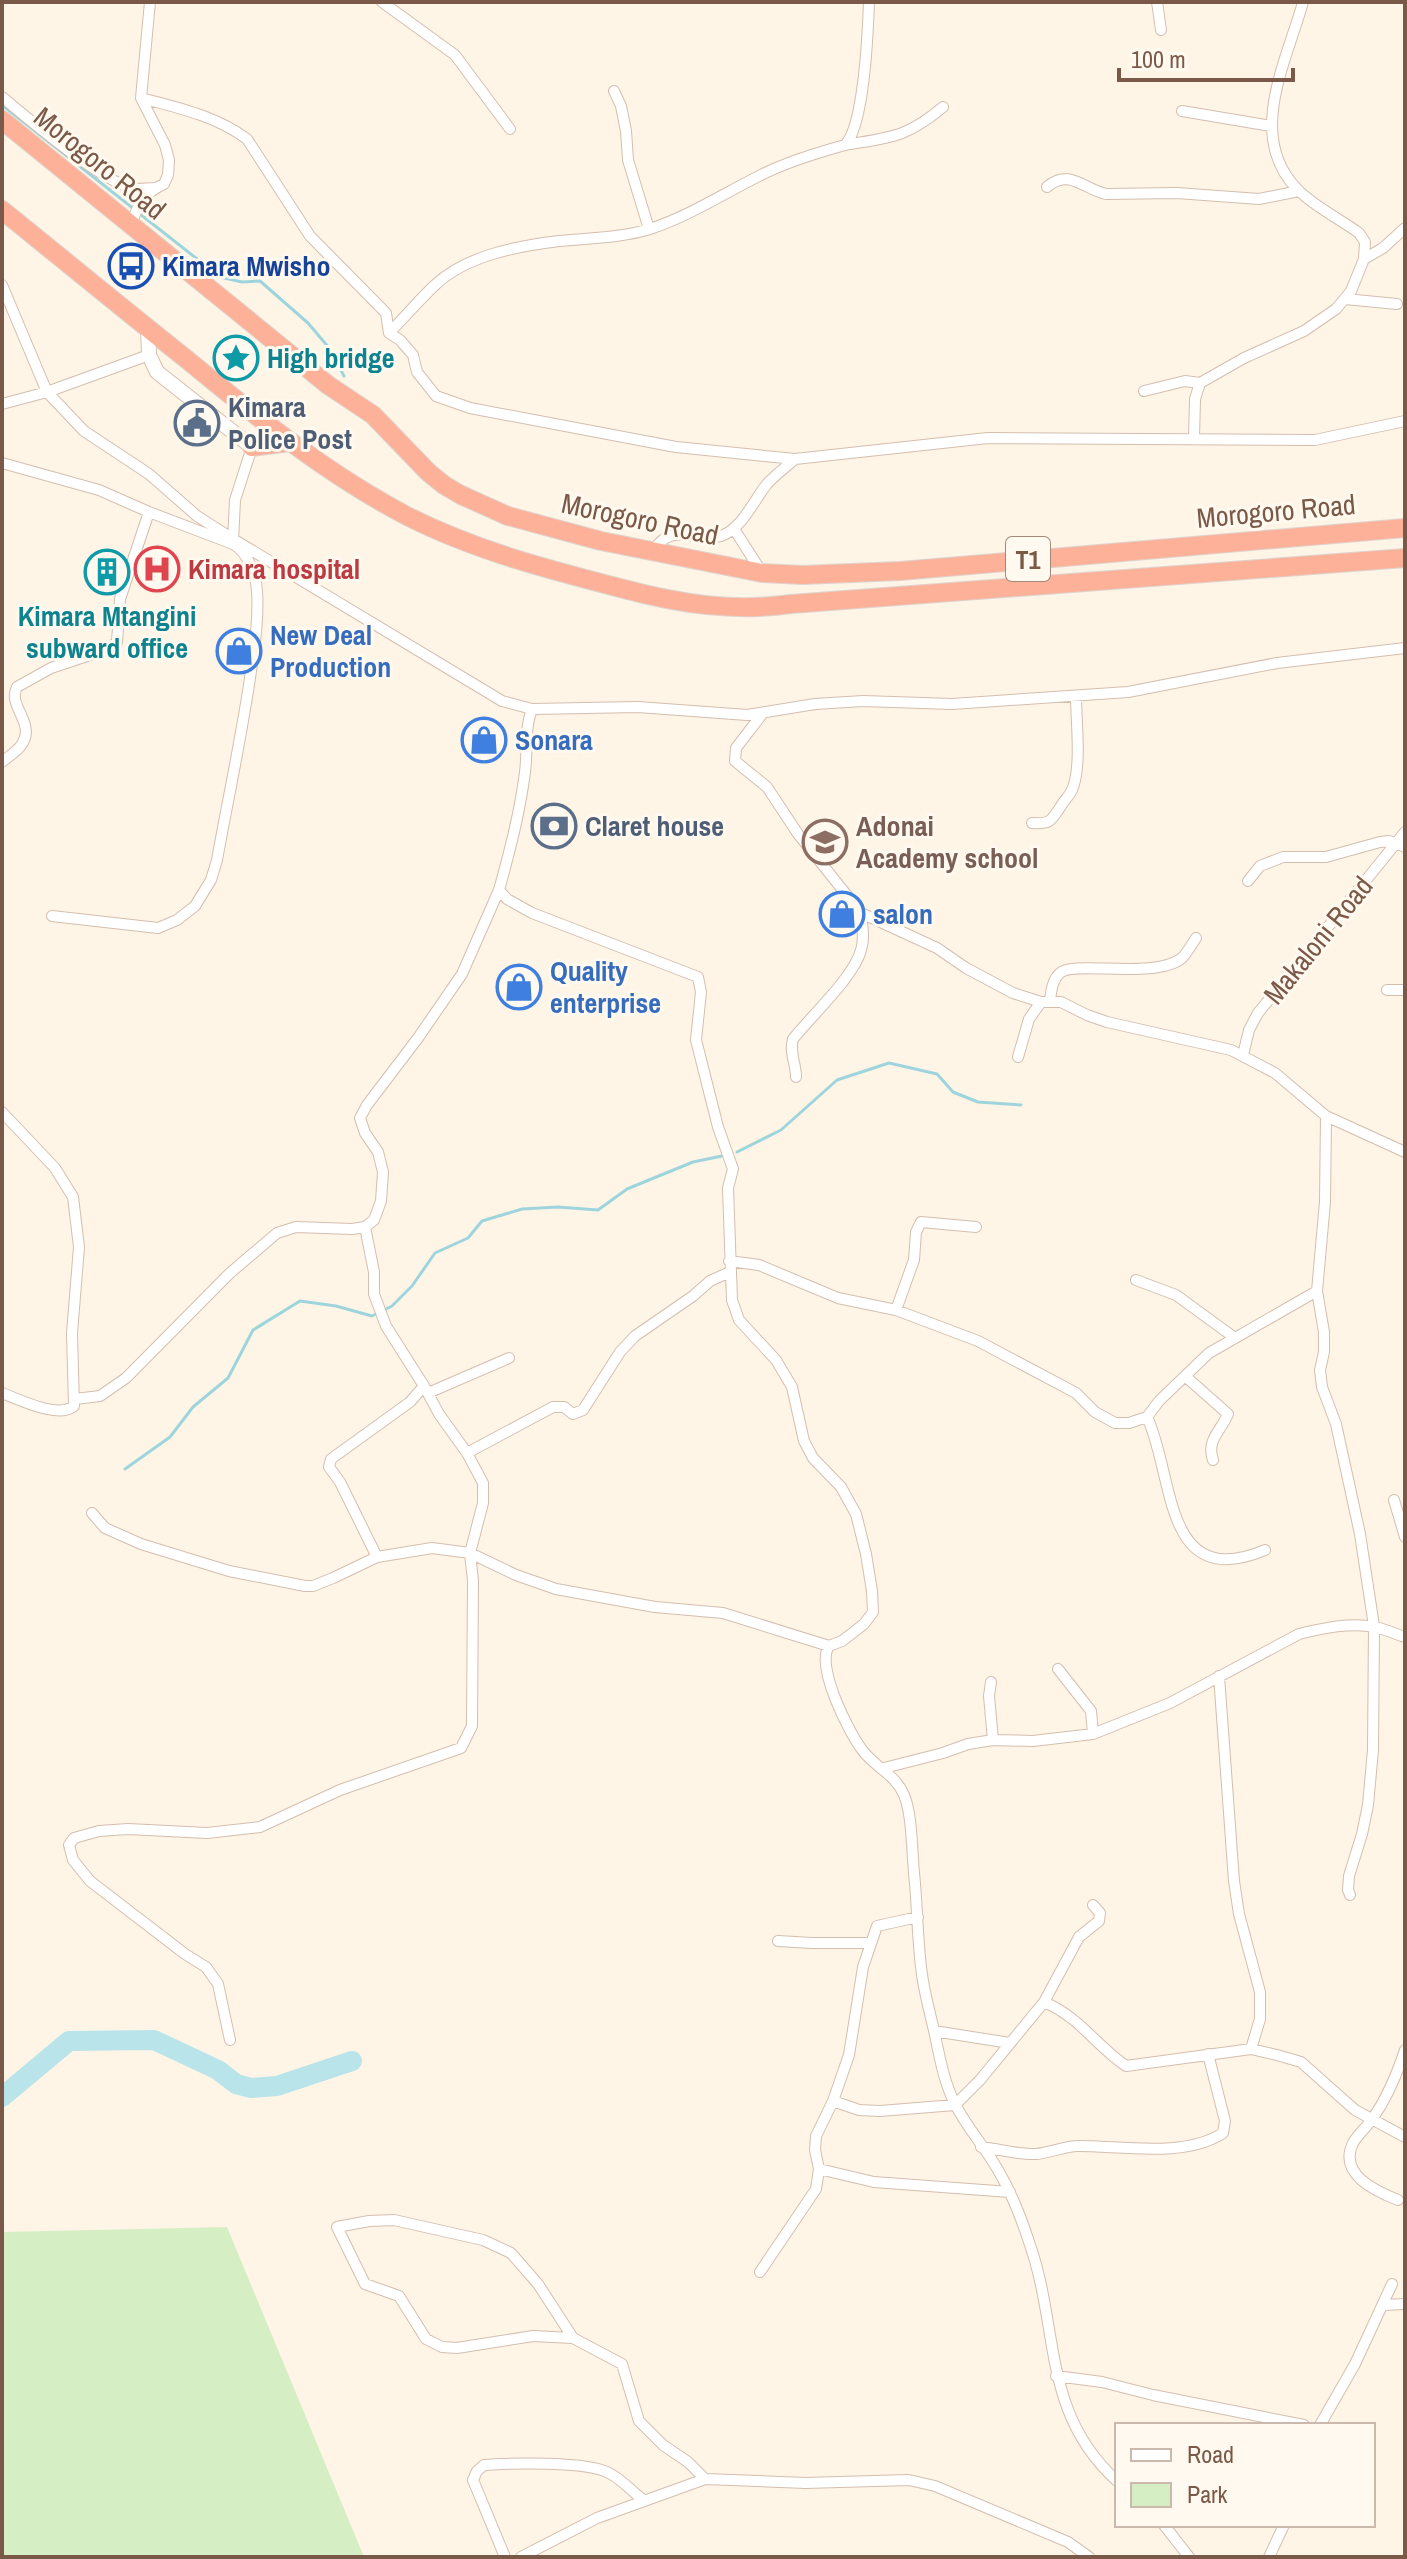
<svg xmlns="http://www.w3.org/2000/svg" width="1407" height="2559" viewBox="0 0 1407 2559" font-family="'Archivo Narrow',sans-serif">
<rect width="100%" height="100%" fill="#fef5e7"/>
<path fill="#d5eec4" d="M227 2227 364 2557H2V2232Z"/>
<g fill="none" stroke-linecap="round" stroke-linejoin="round">
<path stroke="#9ed5dd" stroke-width="3" d="M2 105 134 209
M140 214 220 277 242 282 260 281 308 323 330 349 344 376
M737 1152 781 1130 837 1080 889 1063 937 1074 953 1092 978 1102 1021 1105
M125 1469 170 1437 193 1407 228 1378 253 1330 300 1301 336 1306 372 1316 392 1306 412 1286 435 1253 468 1238 482 1221 522 1209 558 1207 598 1210 627 1189 693 1162 722 1156"/>
<path stroke="#b9e4ea" stroke-width="20" d="M2 2097 69 2041 154 2040 218 2070 236 2084 251 2088 277 2086 352 2061"/>
<g stroke="#d4beae" stroke-width="12">
<path id="street" d="M382 2 455 55 510 129
M1157 2 1161 30
M614 91 621 106 626 131 628 160 649 229
M2 97C29 119 105 185 136 189 142 189 149 188 155 188
M141 98C179 108 216 116 247 139L310 236 386 313 389 333
M1182 111 1271 126
M845 145C891 137 906 138 943 107
M1047 187C1068 168 1084 189 1106 194L1177 193 1259 199 1299 191
M132 226C135 207 146 192 164 184L168 175 169 160 165 145 141 98 150 2
M1364 259 1383 248 1405 228
M2 285 47 392 84 431 149 474 197 516 233 539 502 701 532 709 638 707 747 715 815 704 863 701 952 704 1128 692 1277 663 1405 648
M1345 299 1397 304
M389 333 400 340 413 355 417 372 436 396 470 408 676 447 795 459 988 438 1315 440 1405 421
M389 333C404 318 419 300 435 285 467 255 518 246 559 241 590 238 620 238 650 229 689 216 723 194 759 176 786 162 816 153 845 145 864 126 868 31 869 2
M1144 391 1185 381 1200 383
M2 404 47 392 149 355
M1194 438 1195 399 1200 383 1244 358 1304 331 1336 309 1351 291 1364 259 1365 242 1359 233C1340 219 1315 207 1298 190 1245 137 1287 61 1303 2
M2 463 99 490 149 512 233 544C248 552 256 575 257 591 259 620 254 649 250 678 241 739 228 799 217 860L211 880 195 906 177 920 158 928 52 916
M734 529 761 571
M233 542 235 500 252 447
M653 551C673 520 694 544 721 536 742 529 754 500 767 484 775 475 786 467 795 459
M763 713 736 748 735 761 767 787 798 834 861 913 937 948 966 968 1013 993 1041 1002H1061L1087 1015 1107 1022 1231 1050 1275 1073 1326 1116 1405 1152
M2 762C9 756 18 751 22 744 36 723 7 706 17 687L51 668 108 649 117 642 120 599 149 512
M1032 823C1051 824 1051 821 1061 806 1064 800 1069 797 1072 790 1082 767 1076 722 1076 696
M1248 881 1260 866 1283 857H1326L1380 842 1389 841 1405 847
M1387 990H1405
M1050 1001C1051 992 1052 980 1060 973 1073 960 1155 980 1182 958 1187 953 1192 944 1196 938
M1243 1055 1249 1030 1258 1013 1405 832
M1018 1057 1029 1019 1041 1002
M796 1077C796 1063 789 1053 793 1039 811 1016 854 977 861 950 865 938 862 925 861 913
M2 1112 55 1168 73 1197 79 1247 72 1333 74 1406C58 1419 20 1400 2 1393
M1326 1116 1325 1202 1317 1291 1324 1332V1352L1320 1370 1322 1387 1336 1424 1360 1534 1374 1626 1373 1750 1368 1805 1362 1834 1349 1876 1348 1890 1350 1895
M729 1261 759 1265 838 1298 896 1310 978 1341 1076 1393 1095 1412 1115 1423H1129L1147 1417 1159 1401 1209 1353 1317 1291
M1136 1280 1176 1295 1235 1338
M896 1310 914 1260 916 1232 921 1222 976 1227
M1185 1376 1228 1414C1221 1431 1206 1440 1213 1460
M428 1393 509 1358
M75 1399 100 1396 126 1378 230 1273 277 1233 296 1227 352 1229 365 1227 374 1220 381 1201 383 1172 378 1152 365 1133 360 1118 367 1105 418 1038 462 974 499 890
M1147 1417C1175 1476 1162 1593 1265 1550
M467 1453 553 1407H564L573 1414 583 1410 620 1352 635 1336 693 1296 710 1281 730 1272
M1394 1500 1405 1537
M92 1513 105 1528 141 1544 229 1571 305 1586H313L333 1578 377 1557 432 1548 470 1553 516 1575 556 1589 655 1607 723 1613 829 1646 842 1641 864 1624 873 1612 872 1591 866 1554 856 1514 841 1487 813 1458 804 1441 792 1387 776 1360 739 1320 732 1300 728 1188 733 1169 718 1127 696 1040 701 992 698 977 532 913 507 899 499 890C510 850 520 812 525 772 528 750 524 730 532 709
M377 1557 340 1482 329 1467 331 1459 410 1402 424 1386
M829 1646C815 1666 849 1733 863 1751 875 1767 896 1775 904 1795 912 1813 912 1852 914 1873 918 1909 917 1946 923 1981 926 1999 931 2017 935 2035 940 2059 944 2082 955 2104 967 2128 985 2147 998 2170 1011 2192 1021 2217 1029 2242 1060 2329 1041 2412 1117 2481
M1058 1669 1091 1711 1093 1734
M1219 1676 1234 1881 1239 1914 1260 1992V2019L1251 2049
M991 1682 989 1696 993 1740
M884 1768 943 1753 968 1744 993 1740 1033 1741 1093 1734 1170 1703 1299 1634C1323 1628 1351 1622 1375 1627 1385 1629 1395 1634 1405 1637
M778 1941 812 1943H870
M1044 2002C1081 2018 1094 2044 1126 2066L1251 2049 1277 2055 1301 2062 1355 2110 1405 2137
M934 2031 1010 2043
M230 2040 218 1984 206 1967 185 1954 90 1881 73 1860 69 1845 74 1838 99 1831 128 1829 207 1833 260 1827 340 1790 461 1748 472 1726 473 1581 470 1553 483 1503V1483L467 1453 439 1414 424 1386 386 1326 374 1294V1272L365 1227
M833 2101 859 2110 880 2111 955 2105 980 2080 1044 2002 1079 1937 1099 1921 1100 1913 1093 1905
M981 2147C999 2149 1019 2155 1036 2154 1050 2153 1064 2146 1078 2146 1122 2146 1185 2158 1223 2133L1225 2121 1208 2054
M819 2169 874 2182 1010 2192
M1398 2200C1375 2191 1338 2174 1353 2143 1358 2134 1367 2127 1373 2118 1387 2098 1397 2074 1405 2050
M760 2272 816 2189 819 2169 815 2150 816 2136 833 2101 849 2055 863 1967 877 1926 918 1917
M1383 2305 1405 2304
M573 2338 533 2336 457 2348 442 2347 426 2339 399 2296 365 2284 337 2227 369 2221 394 2220 483 2240 511 2253 538 2284 573 2338 622 2364 639 2421 663 2445 688 2462 705 2479
M1056 2376 1102 2382 1153 2395 1304 2425
M1320 2425 1355 2364 1392 2284
M1164 2525 1189 2557
M505 2557 473 2480 477 2471 484 2465C510 2463 587 2461 609 2473 621 2479 632 2491 643 2500
M521 2557 597 2518 705 2479 805 2483 909 2480 935 2486 1068 2542 1089 2557
M1269 2557 1284 2525"/>
</g>
<g stroke="#d8beaa" stroke-width="16">
<path id="secondary" d="M148 328 149 355 157 372 252 447"/>
</g>
<g stroke="#ddd4cf" stroke-width="20">
<path id="highway" d="M2 120 328 385 373 415 428 472 444 485 461 495 508 516 601 541 762 573 803 575 900 571 1405 528
M2 210C65 261 127 312 190 362 259 419 327 474 407 516 476 551 550 570 624 589 680 604 734 612 791 604L1405 558
M252 447 290 442"/>
</g>
<use href="#street" stroke="#fff" stroke-width="10"/>
<use href="#secondary" stroke="#fff" stroke-width="14"/>
<use href="#highway" stroke="#fdb199" stroke-width="18"/>
</g>
<defs>
<g id="bus-ring" transform="scale(2.3)"><circle r="9.5" fill="#fff9ef" stroke="#1a4fb4" stroke-width="1.5"/><path d="M-5-6H5V4H4V6H2V4H-2V6H-4V4H-5ZM-3.5-4V0h7V-4ZM-3.5 1.2v1.5H-2V1.2ZM2 1.2v1.5H3.5V1.2Z" fill="#1a4fb4"/></g>
<g id="sight-ring" transform="scale(2.3)"><circle r="9.5" fill="#fff9ef" stroke="#0f9aa8" stroke-width="1.5"/><path d="M0-6L1.8-2.2L6-1.7L2.9 1.2L3.7 5.4L0 3.3L-3.7 5.4L-2.9 1.2L-6-1.7L-1.8-2.2Z" fill="#0f9aa8"/></g>
<g id="civic-ring" transform="scale(2.3)"><circle r="9.5" fill="#fff9ef" stroke="#5c6f8a" stroke-width="1.5"/><path d="M-.6-6.5H3V-4.5H.6V-3L4-1V1h2V6H-6V1h2V-1L-.6-3ZM-1.2 2.5V6h2.4V2.5Z" fill="#5c6f8a"/></g>
<g id="hospital-ring" transform="scale(2.3)"><circle r="9.5" fill="#fff9ef" stroke="#e0444e" stroke-width="1.5"/><path d="M-5-5h3v3.5h4V-5h3V5h-3V1.5h-4V5h-3Z" fill="#e0444e"/></g>
<g id="building-ring" transform="scale(2.3)"><circle r="9.5" fill="#fff9ef" stroke="#0f9aa8" stroke-width="1.5"/><path d="M-4-6H4V6H1V3H-1V6H-4ZM-2.5-4.3h1.7v1.8h-1.7ZM.8-4.3h1.7v1.8H.8ZM-2.5-1h1.7V.8h-1.7ZM.8-1h1.7V.8H.8Z" fill="#0f9aa8"/></g>
<g id="shop-ring" transform="scale(2.3)"><circle r="9.5" fill="#fff9ef" stroke="#3f7fe0" stroke-width="1.5"/><path d="M-5-2.5h2.3a2.7 3.5 0 0 1 5.4 0H5L5.5 6h-11ZM-1.5-2.5h3a1.5 2.3 0 0 0-3 0Z" fill="#3f7fe0"/></g>
<g id="bank-ring" transform="scale(2.3)"><circle r="9.5" fill="#fff9ef" stroke="#5c6f8a" stroke-width="1.5"/><path d="M-6-4H6V4H-6ZM0-2.3a2.3 2.3 0 1 0 0 4.6a2.3 2.3 0 1 0 0-4.6Z" fill="#5c6f8a"/></g>
<g id="school-ring" transform="scale(2.3)"><circle r="9.5" fill="#fff9ef" stroke="#8d6e63" stroke-width="1.5"/><path d="M0-5L7-2L0 1L-7-2ZM-4 1L0 2.5L4 1V4Q0 6-4 4Z" fill="#8d6e63"/></g>
</defs>
<g fill-rule="evenodd">
<use href="#bus-ring" x="131" y="266"/>
<use href="#sight-ring" x="236" y="358"/>
<use href="#civic-ring" x="197" y="423"/>
<use href="#hospital-ring" x="157" y="569"/>
<use href="#building-ring" x="107" y="572"/>
<use href="#shop-ring" x="239" y="651"/>
<use href="#shop-ring" x="484" y="740"/>
<use href="#bank-ring" x="554" y="826"/>
<use href="#school-ring" x="825" y="842"/>
<use href="#shop-ring" x="842" y="914"/>
<use href="#shop-ring" x="519" y="987"/>
</g>
<g text-anchor="middle" dominant-baseline="central" stroke-width="6" stroke-linejoin="round" paint-order="stroke">
<rect fill="#fff9ef" stroke="#a3897a" stroke-width="2" x="1006" y="537" width="44" height="44" rx="6"/>
<g font-size="26" font-weight="bold" fill="#7b5948">
<text x="1028" y="559">T1</text>
</g>
<g font-size="28" fill="#7b5948" stroke="#fff9ef">
<text transform="translate(100 163) rotate(39)">Morogoro Road</text>
<text transform="translate(1276 511) rotate(-5)">Morogoro Road</text>
<text transform="translate(640 519) rotate(12)">Morogoro Road</text>
<text transform="translate(1318 940) rotate(-51)">Makaloni Road</text>
</g>
<g font-size="28" font-weight="bold" fill="#164399" stroke="#fff9ef" text-anchor="start">
<text x="162" y="266">Kimara Mwisho</text>
</g>
<g font-size="28" font-weight="bold" fill="#0d838f" stroke="#fff9ef" text-anchor="start">
<text x="267" y="358">High bridge</text>
<text x="107" y="616" text-anchor="middle">Kimara Mtangini<tspan x="107" dy="32">subward office</tspan></text>
</g>
<g font-size="28" font-weight="bold" fill="#4e5e75" stroke="#fff9ef" text-anchor="start">
<text x="228" y="407">Kimara<tspan x="228" dy="32">Police Post</tspan></text>
<text x="585" y="826">Claret house</text>
</g>
<g font-size="28" font-weight="bold" fill="#be3a42" stroke="#fff9ef" text-anchor="start">
<text x="188" y="569">Kimara hospital</text>
</g>
<g font-size="28" font-weight="bold" fill="#366cbe" stroke="#fff9ef" text-anchor="start">
<text x="270" y="635">New Deal<tspan x="270" dy="32">Production</tspan></text>
<text x="515" y="740">Sonara</text>
<text x="873" y="914">salon</text>
<text x="550" y="971">Quality<tspan x="550" dy="32">enterprise</tspan></text>
</g>
<g font-size="28" font-weight="bold" fill="#785e54" stroke="#fff9ef" text-anchor="start">
<text x="856" y="826">Adonai<tspan x="856" dy="32">Academy school</tspan></text>
</g>
</g>
<rect width="1407" height="2559" fill="none" stroke="#7b5948" stroke-width="8"/>
<rect x="1115" y="2423" width="260" height="104" fill="#fff9ef" stroke="#cab9ac" stroke-width="2"/>
<rect x="1131" y="2449" width="40" height="12" fill="#ffffff" stroke="#cab9ac" stroke-width="2"/>
<text x="1187" y="2463" font-size="24" fill="#7b5948">Road</text>
<rect x="1131" y="2483" width="40" height="24" fill="#d5eec4" stroke="#cab9ac" stroke-width="2"/>
<text x="1187" y="2503" font-size="24" fill="#7b5948">Park</text>
<path d="M1119 68v12h174v-12" fill="none" stroke="#7b5948" stroke-width="4"/>
<text x="1131" y="68" font-size="24" fill="#7b5948" stroke="#fff9ef" stroke-width="6" paint-order="stroke">100 m</text>
</svg>
